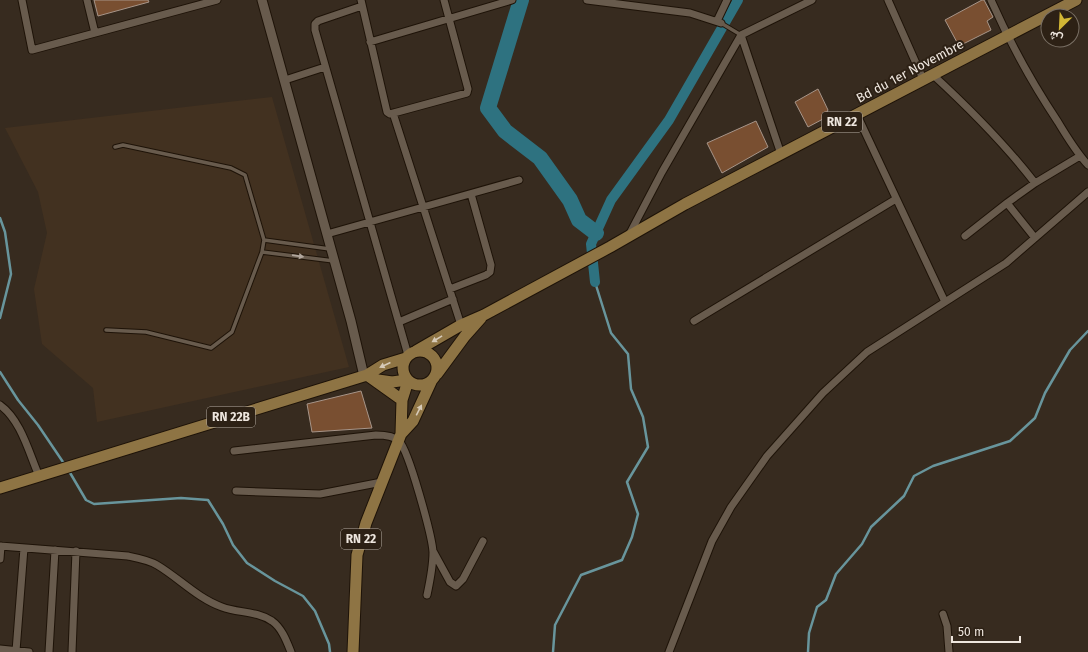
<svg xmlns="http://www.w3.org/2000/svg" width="1088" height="652" viewBox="0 0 1088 652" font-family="'Fira Sans',Vazirmatn,sans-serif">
<rect width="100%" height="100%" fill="#372b1f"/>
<path fill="#423120" d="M272 97 349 367 97 422 93 388 42 344 34 289 47 233 38 192 5 128Z"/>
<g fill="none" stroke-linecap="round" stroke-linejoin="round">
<path stroke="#68959c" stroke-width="2.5" d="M0 218 5 232 11 274 0 318
M0 372 18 400 38 425 65 465
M69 471 86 500 94 504 181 498 208 500 223 524 233 545 247 563 275 581 303 596 315 611 329 644 330 652
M553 652 555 625 581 575 622 560 632 537 638 514 627 482 648 447 643 417 631 389 628 354 611 333 595 282
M808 652 809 633 817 607 826 600 836 574 862 544 871 527 904 496 914 476 933 466 1010 441 1035 418 1045 393 1070 350 1088 331"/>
<path stroke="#2e7280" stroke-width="10" d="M595 282 591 244 611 200 669 120 738 0"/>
<path stroke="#2e7280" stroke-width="16" d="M521 0 488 108 505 131 540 158 570 200 579 220 596 233"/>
</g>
<path fill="#794f31" stroke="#a79589" d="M94 0H148L149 2 98 16Z
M982 0H984L993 17 987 21 991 30 959 46 945 20Z
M818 89 828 110 823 119 808 127 795 102Z
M756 121 768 147 722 173 707 143Z
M361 391 372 428 312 432 307 404Z"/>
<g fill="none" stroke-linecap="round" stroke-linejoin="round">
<g stroke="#1e1308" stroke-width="5.5">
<path id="service" d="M721 23 741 35
M264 240 330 249
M262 252 334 261
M106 330 146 332 211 348 232 332 262 252 264 240 245 175 231 168 123 145 115 147"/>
</g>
<g stroke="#1e1308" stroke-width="9">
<path id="minor" d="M22 0 32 50 95 33
M87 0 95 33 217 0
M361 0 387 112 390 114 467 93 468 89 444 0
M587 0 690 13 721 23
M888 0 923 79
M991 0C1010 43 1032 83 1058 122 1067 137 1076 152 1088 165
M362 6 318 21 315 24V30L408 355
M717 21 727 0
M741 35 781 154
M370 42 512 0
M932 74C969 108 1004 143 1035 183
M285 80 325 67
M393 113 461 325
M857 115 945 302
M327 234 519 180
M629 235 662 172 741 35 812 0
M965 236 1007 203
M1035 238 1007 203 1035 183 1080 156
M450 289 486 275 490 272 491 265 471 194
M694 321 896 199
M399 322 453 299
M0 405C21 420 29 453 39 476
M234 451 376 435C383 435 394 436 399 441 409 451 432 536 433 552 433 567 430 581 427 595
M236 491 320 494 382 482
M0 546 128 556C138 558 149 560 157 565 179 578 197 598 222 607 238 613 257 611 272 621 282 628 287 642 291 652
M433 551 450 582 456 586 463 579 483 541
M0 559 1 546
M943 614 947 626 949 652
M0 649 29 652
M16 651 24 548
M49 652 55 550
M72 652 76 551
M669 652 712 541 731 507 767 456 823 393 867 352 1006 263 1088 192"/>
</g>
<g stroke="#1e1308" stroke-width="11">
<path id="tertiary" d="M262 0 351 321 364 376"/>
</g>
<g stroke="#1e1308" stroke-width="13">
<path id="primary" d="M403 368a17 17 0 1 1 34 0a17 17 0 1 1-34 0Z
M416 351 461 325 484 315 610 247 685 204 1076 0
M437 374 465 336 481 318
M367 375 402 400
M378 380 392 382 407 380
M401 434 413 421 431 382
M0 488 367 375 383 365 406 358
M353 652 357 555 366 523 401 434 402 400 408 381"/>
</g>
<use href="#service" stroke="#685b4d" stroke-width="3.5"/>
<use href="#minor" stroke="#685b4d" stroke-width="7"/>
<use href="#tertiary" stroke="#685b4d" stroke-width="9"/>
<use href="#primary" stroke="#8e7444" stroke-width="11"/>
</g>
<defs><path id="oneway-solid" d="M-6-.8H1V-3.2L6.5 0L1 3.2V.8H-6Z"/></defs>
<use fill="#b2a79d" href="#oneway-solid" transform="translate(298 256) rotate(8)"/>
<g fill="#d6cab8">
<use href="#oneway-solid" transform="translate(437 339) rotate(149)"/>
<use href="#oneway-solid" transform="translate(385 365) rotate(155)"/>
<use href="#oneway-solid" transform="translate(419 410) rotate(-63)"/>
</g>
<g text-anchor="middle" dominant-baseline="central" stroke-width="4" stroke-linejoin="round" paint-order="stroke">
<g fill="#2d2115" stroke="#b4aba2" stroke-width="1">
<rect x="822" y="112" width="40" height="20" rx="3"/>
<rect x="207" y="407" width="48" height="20" rx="3"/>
<rect x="341" y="529" width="40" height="20" rx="3"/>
</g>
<g font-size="12" font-weight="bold" fill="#eee6de">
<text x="842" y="122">RN 22</text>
<text x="231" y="417">RN 22B</text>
<text x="361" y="539">RN 22</text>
</g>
<g font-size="13" fill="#eee6de" stroke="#2d2115">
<text transform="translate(910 71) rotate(-28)">Bd du 1er Novembre</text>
</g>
</g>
<g transform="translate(1060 28) rotate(204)"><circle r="19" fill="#2d2115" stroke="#7a7065"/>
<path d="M0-3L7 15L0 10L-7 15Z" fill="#d2b635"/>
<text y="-6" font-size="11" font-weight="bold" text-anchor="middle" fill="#eee6de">ش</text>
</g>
<path d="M952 636v6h68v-6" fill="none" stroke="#eee6de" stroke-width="2"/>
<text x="958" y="636" font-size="12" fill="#eee6de" stroke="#2d2115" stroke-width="3" paint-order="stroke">50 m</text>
</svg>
